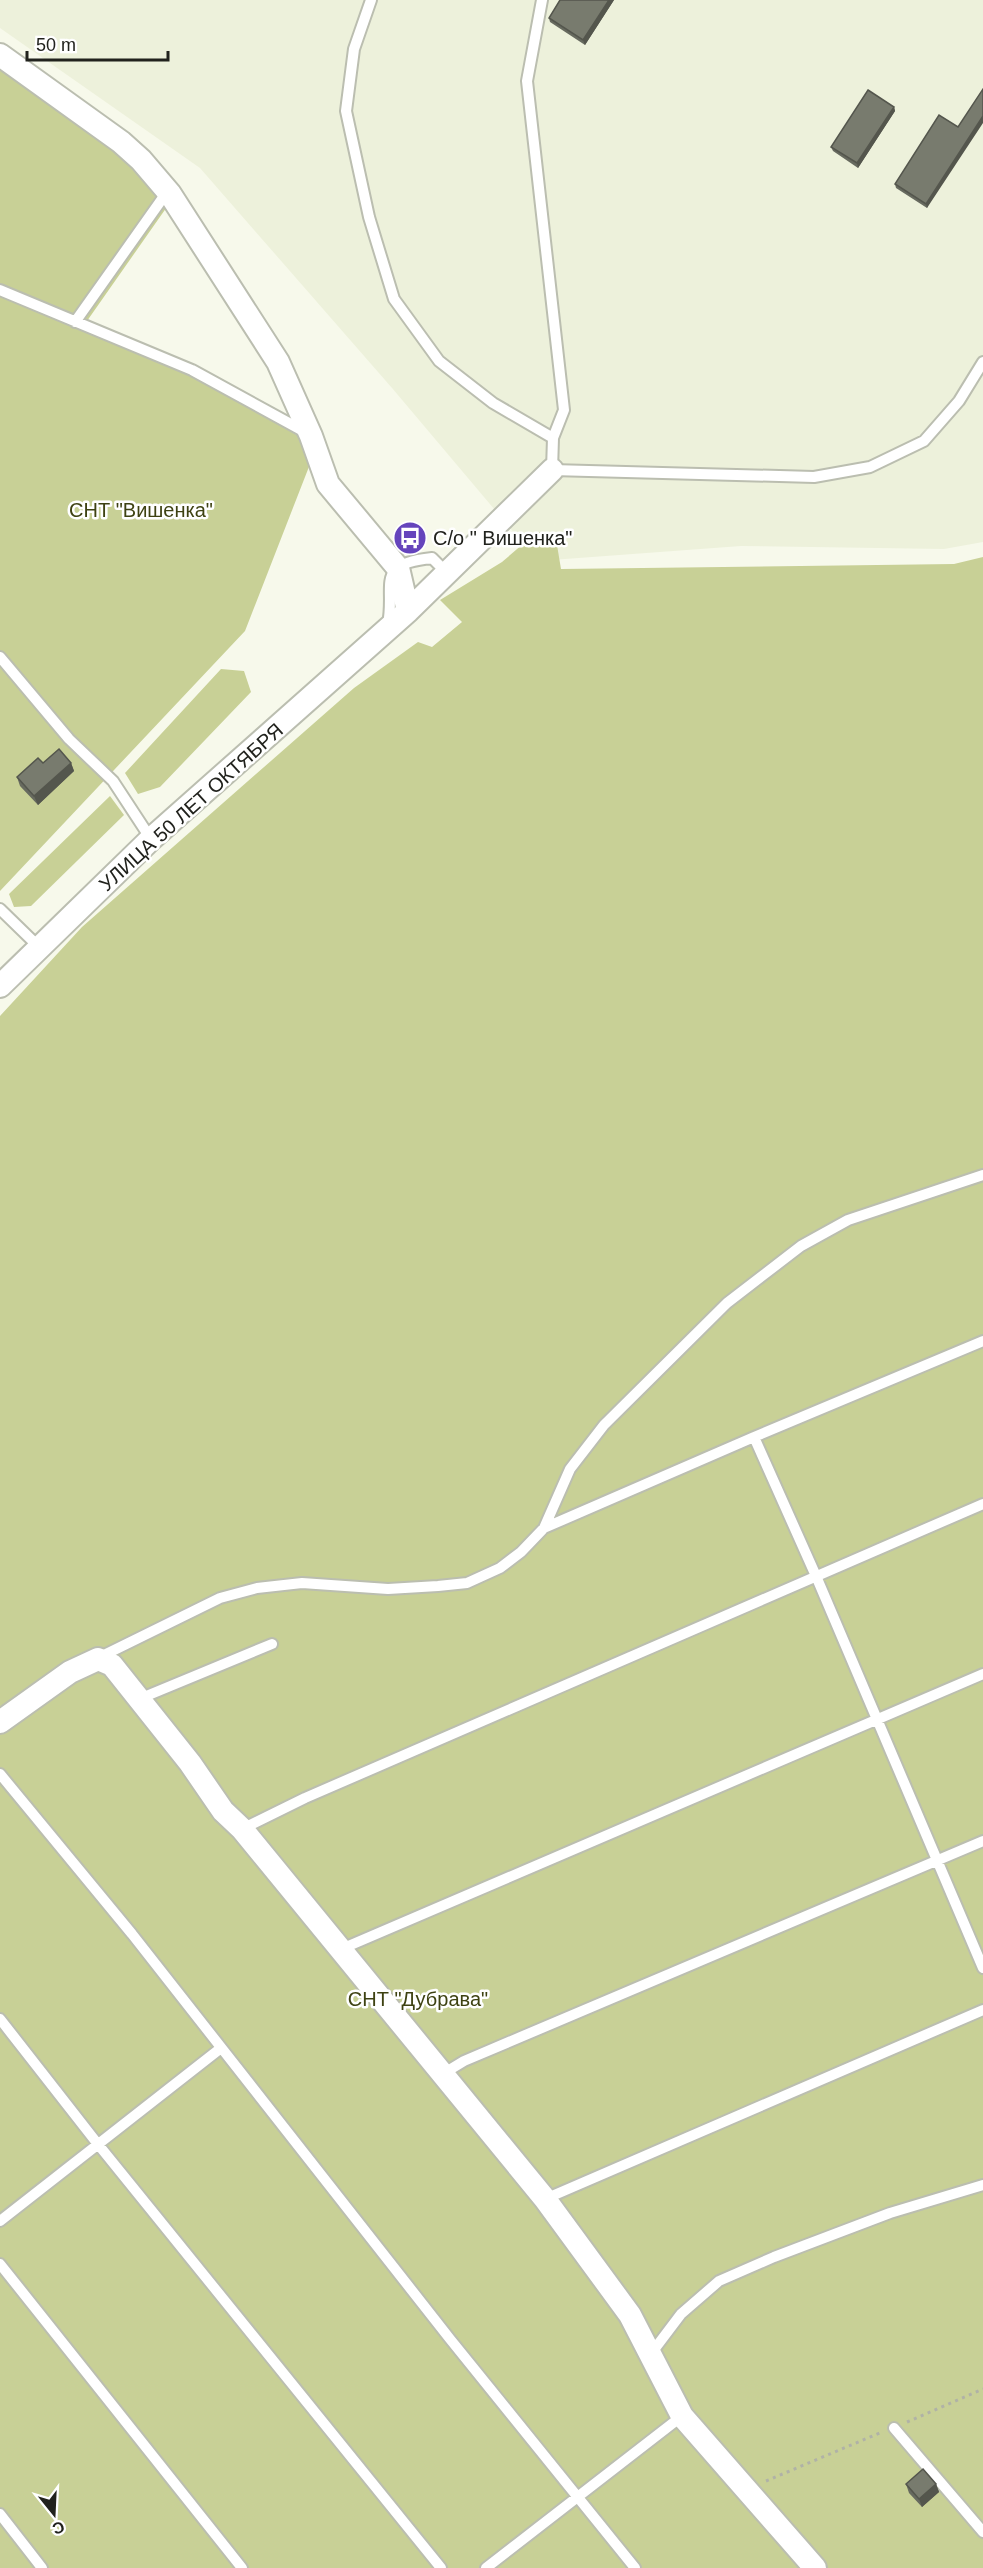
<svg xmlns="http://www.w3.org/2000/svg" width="983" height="2568" viewBox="0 0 983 2568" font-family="Helvetica,sans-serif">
<rect width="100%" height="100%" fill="#f7f9eb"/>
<path fill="#edf1db" d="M0 0H983V542L944 549 741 546 538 561 392 388 200 168 0 28Z"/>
<path fill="#c8d096" d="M0 62 120 150 169 204 87 321 195 365 193 377 306 440 312 459 245 631 0 891Z
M537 532 555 533 561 569 954 564 983 557V2568H0V1016L82 927 354 688 418 642 432 647 462 622 440 600 502 562Z
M221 669 244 671 251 692 160 787 138 794 125 773Z
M110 796 124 815 31 906 14 907 9 894Z"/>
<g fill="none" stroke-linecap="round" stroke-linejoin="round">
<g stroke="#bbbeb0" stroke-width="14">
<path id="lane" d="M371 0 354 49 346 111 369 217 394 299 439 361 493 403 553 438
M542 0 527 81 564 410 553 438 552 470 814 477 870 467 924 441 959 401 983 362
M0 290 192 370 307 433
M75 322 167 192
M388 624C396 585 373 564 432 558L442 568 440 578
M0 657 69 739 113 781 151 839
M0 909 39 947
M754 1437 983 1341
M544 1528 754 1437 816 1576 983 1968
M100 1657 220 1598 257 1588 302 1583 388 1589 438 1586 467 1583 500 1568 521 1552 544 1528 570 1469 604 1425 727 1303 801 1246 848 1220 983 1175
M139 1699 272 1644
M0 1774 132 1934 450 2339 635 2568
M242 1829 305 1798 983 1504
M339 1950 983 1674
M0 2019 97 2143 441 2568
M441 2075 464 2061 983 1841
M545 2199 983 2010
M0 2221 221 2048
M0 2264 242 2568
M650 2355 681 2314 719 2281 774 2257 890 2213 983 2185
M894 2428 983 2532
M0 2514 42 2568
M486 2568 682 2416"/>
</g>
<g stroke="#bbbeb0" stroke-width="26">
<path id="street" d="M0 55 121 142 141 160 170 194 278 362 311 436 328 484 398 568 408 611
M0 986 151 839 408 611 552 470
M0 1722 70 1672 98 1659 112 1665 190 1763 223 1811 242 1829 545 2199 630 2315 682 2416 815 2568"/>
</g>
<path stroke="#b0b2a7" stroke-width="3" stroke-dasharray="3 4.5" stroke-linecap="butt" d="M907 2422 983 2389
M766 2481 882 2432"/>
<use href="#lane" stroke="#fff" stroke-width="10"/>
<use href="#street" stroke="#fff" stroke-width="22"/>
</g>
<path fill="#676a5f" d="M560 0H614L585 45 550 22 549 18Z
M894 107 895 111 858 168 833 151 831 147Z
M958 127 927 208 896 188 895 184Z
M43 763H71L74 771 38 805 20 786 17 777Z
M906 2484H936L939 2492 922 2507 909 2493Z"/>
<path fill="#54564d" d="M609 0H614L585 45 583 40Z
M894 107 895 111 858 168 857 163Z
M983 116V123L927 208 926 204Z
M71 763 74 771 38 805 34 796Z
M936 2484 939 2492 922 2507 919 2499Z"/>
<path fill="#787b6e" stroke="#54564d" stroke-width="1.5" d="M560 0H609L583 40 549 18Z
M983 89V116L926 204 895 184 939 115 958 127Z
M868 90 894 107 857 163 831 147Z
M59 749 71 763 34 796 17 777 38 758 43 763Z
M923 2469 936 2484 919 2499 906 2484Z"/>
<defs>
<g id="bus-disc" transform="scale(1.725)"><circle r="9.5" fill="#6544bc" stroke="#fff"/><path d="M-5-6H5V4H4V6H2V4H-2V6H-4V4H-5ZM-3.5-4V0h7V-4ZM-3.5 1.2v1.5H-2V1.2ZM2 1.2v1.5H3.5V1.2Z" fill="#fff"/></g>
</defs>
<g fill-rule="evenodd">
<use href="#bus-disc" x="410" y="538"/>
</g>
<g text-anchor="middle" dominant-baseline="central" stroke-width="5" stroke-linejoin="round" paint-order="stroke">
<g font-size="20" fill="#3e4212" stroke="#fff">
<text x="141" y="510">СНТ "Вишенка"</text>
<text x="418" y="1999">СНТ "Дубрава"</text>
</g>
<g font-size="20" fill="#21221d" stroke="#fff" text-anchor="start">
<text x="433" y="538">С/о " Вишенка"</text>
</g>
<g font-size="20" fill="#21221d" stroke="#fff">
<text transform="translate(191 807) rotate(-42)">УЛИЦА 50 ЛЕТ ОКТЯБРЯ</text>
</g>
</g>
<g transform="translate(54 2514) rotate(162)" stroke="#ffffff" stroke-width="4.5" paint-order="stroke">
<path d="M0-4.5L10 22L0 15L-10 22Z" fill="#21221d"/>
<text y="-9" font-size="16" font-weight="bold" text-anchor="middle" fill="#21221d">С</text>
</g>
<path d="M27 51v9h141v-9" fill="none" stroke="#21221d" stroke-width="3"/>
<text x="36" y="51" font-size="18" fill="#21221d" stroke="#ffffff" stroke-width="4.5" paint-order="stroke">50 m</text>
</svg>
